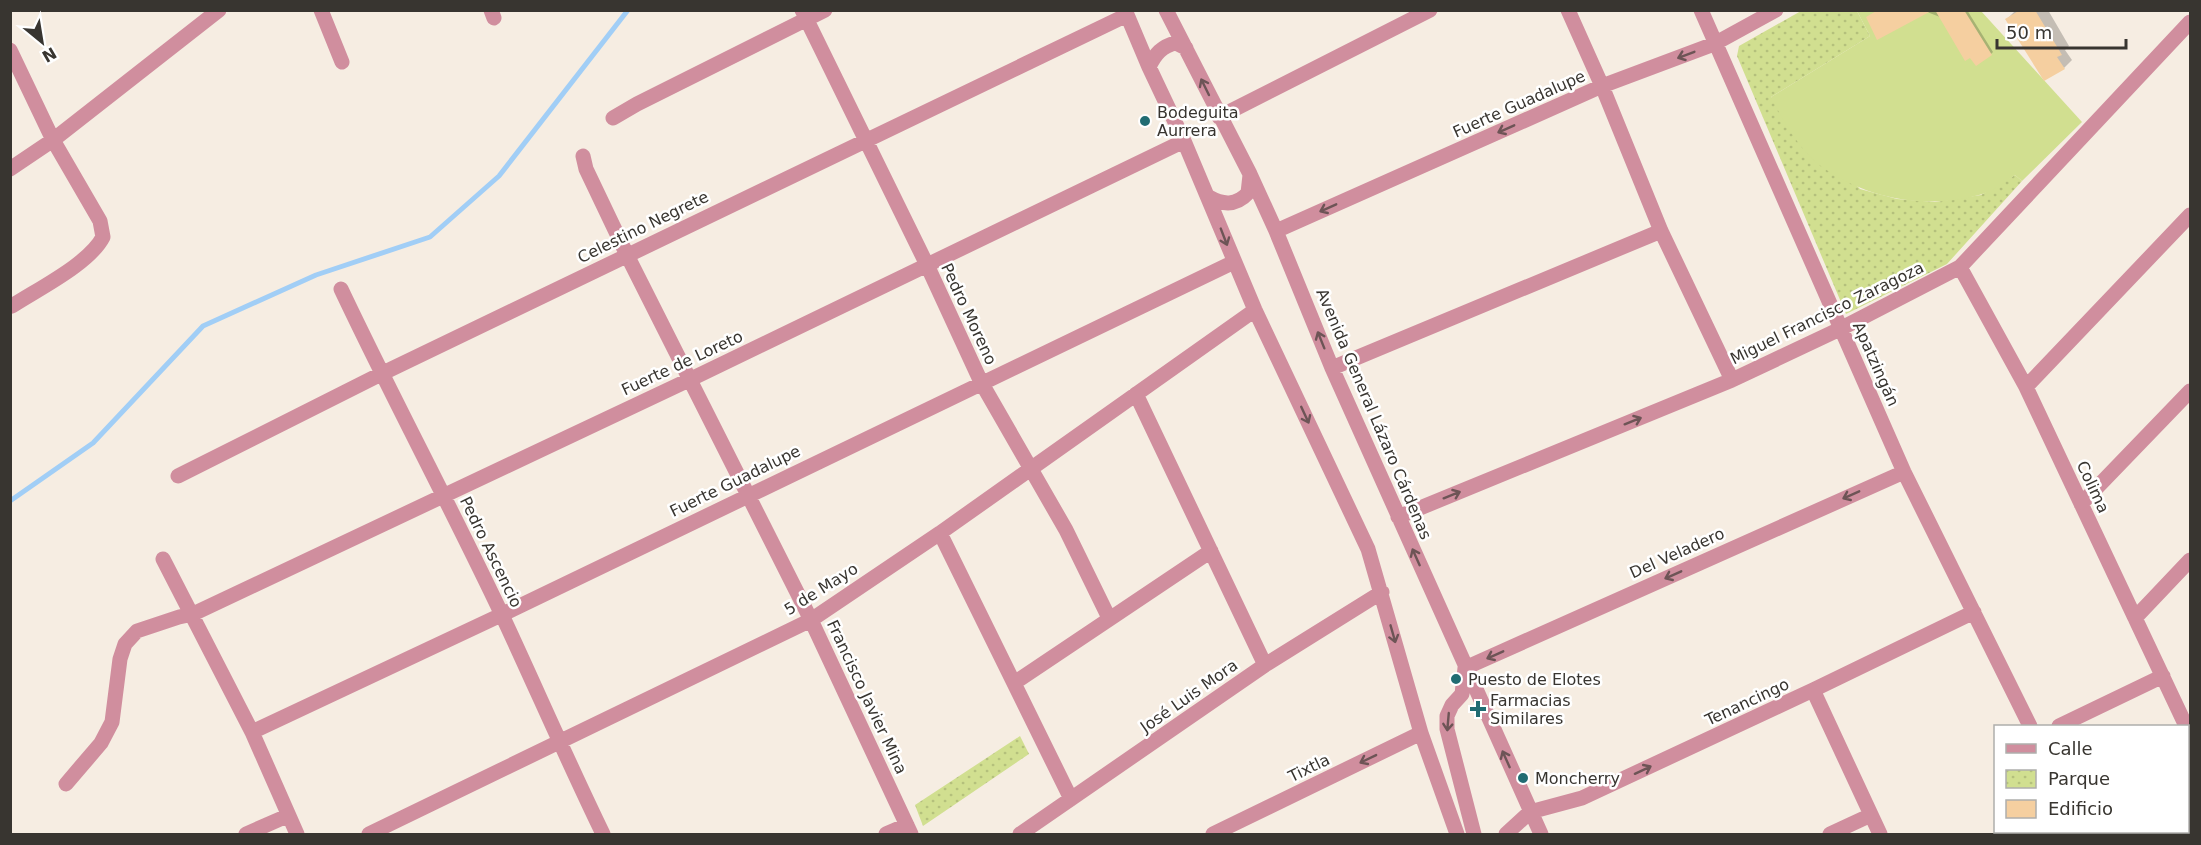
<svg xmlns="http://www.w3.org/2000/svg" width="2201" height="845" viewBox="0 0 2201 845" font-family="'DejaVu Sans',sans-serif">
<defs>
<pattern id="park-dots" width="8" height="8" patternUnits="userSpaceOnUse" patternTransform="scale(1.5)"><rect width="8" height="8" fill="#d1df90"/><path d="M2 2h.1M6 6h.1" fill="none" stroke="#b4c07c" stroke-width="1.8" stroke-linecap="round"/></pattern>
</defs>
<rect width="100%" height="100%" fill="#f6ede2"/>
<path fill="url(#park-dots)" d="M1801 11H1857L1870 36 1771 97 1860 189 1897 199 1935 202 1981 195 2015 175 2022 181 1947 264 1846 314 1737 56 1739 46Z
M1020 736 1029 754 923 826 915 805Z"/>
<path fill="#d1df90" d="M1857 11H1981L2082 122 2022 181 2015 175C2005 182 1992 192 1979 195 1925 210 1868 199 1822 167 1799 150 1784 122 1771 97L1870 36Z"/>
<path fill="#0003" d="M1879 10H1967L1993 52 1991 54 1971 56 1940 17 1927 12Z
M2048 10 2069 46 2065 50 2072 60 2064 68 2007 19 2016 10Z"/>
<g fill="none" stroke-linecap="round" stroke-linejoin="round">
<path stroke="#a1cef6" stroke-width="5" d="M10 501 93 443 203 326 316 275 430 237 499 176 628 10"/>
</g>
<path fill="#f5cfa0" d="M1878 10H1933L1877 40 1866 17Z
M1935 10H1964L1992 55 1976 66 1970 58 1965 61Z
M2020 10H2035L2062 55 2057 57 2065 69 2044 81 2005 19Z"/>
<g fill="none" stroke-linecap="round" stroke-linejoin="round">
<path stroke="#d08e9e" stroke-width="15" d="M321 10 342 62
M491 10 494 18
M802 10 927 265 981 382 1066 530 1109 618
M1125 10 1149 67 1184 141 1255 310 1368 549 1421 733 1457 834
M1166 10 1250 174 1276 231 1332 368 1541 834
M1568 10 1602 86 1661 231 1732 380
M1701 10 1904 472 2030 726
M10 50 53 140 100 221 103 237C89 264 38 289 12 306L10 304
M1149 67C1155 54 1162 46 1176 43L1186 48
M1219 117 1430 10
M613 118 637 104 825 10
M583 156 586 169 627 255 811 620 911 834
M10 169 53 140 219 10
M1209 197C1223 205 1236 206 1248 193L1250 175
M1276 231 1602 86 1714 44 1776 10
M1960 267 2026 387 2186 726
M341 289C393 399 450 505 502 615 536 688 568 762 603 834
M1332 368 1661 231
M2026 387 2190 215
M1136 394 1265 665
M178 476 381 374 1127 15
M2081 504 2190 391
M1398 517 1732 380 1840 329 1960 267 2190 22
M940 533 1071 799
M163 559 252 732 297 834
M2135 618 2190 560
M1465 668 1904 472
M1465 668 1462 694 1452 705 1447 716V729L1474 834
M1014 683 1211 551
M1813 690 1880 834
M2059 726 2163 676
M252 732 501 615 1234 262
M66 784 101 743 112 722 120 659 125 644 137 631 179 617 193 614 691 379 1184 141
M2079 832 2080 834
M246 834 287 816
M369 834 811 620 940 533 1255 310
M886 834 907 825
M1020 834 1265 665 1382 592
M1213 834 1421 733
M1506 834 1530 812 1582 798 1813 690 1974 612
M1830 834 1871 815"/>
</g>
<defs><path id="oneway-shaft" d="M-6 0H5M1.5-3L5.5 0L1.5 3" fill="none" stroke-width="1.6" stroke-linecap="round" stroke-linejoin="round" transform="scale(1.5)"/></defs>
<g stroke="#6d5456">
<use href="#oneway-shaft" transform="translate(1686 55) rotate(159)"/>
<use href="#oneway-shaft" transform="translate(1205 87) rotate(-116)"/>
<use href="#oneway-shaft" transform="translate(1506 129) rotate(156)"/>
<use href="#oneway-shaft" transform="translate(1328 208) rotate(156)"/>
<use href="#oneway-shaft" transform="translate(1224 237) rotate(69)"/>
<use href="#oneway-shaft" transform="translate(1321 340) rotate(-112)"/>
<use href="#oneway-shaft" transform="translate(1305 415) rotate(65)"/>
<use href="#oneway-shaft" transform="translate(1633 421) rotate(-22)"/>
<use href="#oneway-shaft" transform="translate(1452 495) rotate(-22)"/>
<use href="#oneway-shaft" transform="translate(1851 495) rotate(156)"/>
<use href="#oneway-shaft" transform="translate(1416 557) rotate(-114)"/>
<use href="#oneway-shaft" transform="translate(1673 575) rotate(156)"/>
<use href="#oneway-shaft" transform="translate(1393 634) rotate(74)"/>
<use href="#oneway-shaft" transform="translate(1495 655) rotate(156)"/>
<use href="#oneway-shaft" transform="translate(1448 722) rotate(95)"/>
<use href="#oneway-shaft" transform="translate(1368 759) rotate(154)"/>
<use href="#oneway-shaft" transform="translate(1506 759) rotate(-114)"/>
<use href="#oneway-shaft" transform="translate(1643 770) rotate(-25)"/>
</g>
<g fill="#216c72" stroke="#fff" stroke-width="2">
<circle cx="1145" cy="121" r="6"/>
<circle cx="1456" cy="679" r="6"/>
<path d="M1475 700h6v6h6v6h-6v6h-6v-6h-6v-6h6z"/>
<circle cx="1523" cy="778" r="6"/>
</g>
<g text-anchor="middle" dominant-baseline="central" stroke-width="5" stroke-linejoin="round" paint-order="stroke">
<g font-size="16" fill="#383530" stroke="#fff">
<text transform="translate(1519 104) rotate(-24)">Fuerte Guadalupe</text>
<text transform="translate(643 227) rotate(-26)">Celestino Negrete</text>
<text transform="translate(1827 313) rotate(-26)">Miguel Francisco Zaragoza</text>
<text transform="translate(969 314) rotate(65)">Pedro Moreno</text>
<text transform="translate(682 363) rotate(-25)">Fuerte de Loreto</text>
<text transform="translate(1876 364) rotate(66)">Apatzingán</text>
<text transform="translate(1374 414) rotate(67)">Avenida General Lázaro Cárdenas</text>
<text transform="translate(735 481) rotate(-26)">Fuerte Guadalupe</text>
<text transform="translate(2093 487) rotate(65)">Colima</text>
<text transform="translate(491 552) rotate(64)">Pedro Ascencio</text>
<text transform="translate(1677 553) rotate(-24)">Del Veladero</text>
<text transform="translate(821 589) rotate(-32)">5 de Mayo</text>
<text transform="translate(1189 696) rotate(-35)">José Luis Mora</text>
<text transform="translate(867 697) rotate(65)">Francisco Javier Mina</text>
<text transform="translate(1747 702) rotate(-25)">Tenancingo</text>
<text transform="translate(1309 768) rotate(-26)">Tixtla</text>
</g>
<g font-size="16" fill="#383530" stroke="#fff" text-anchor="start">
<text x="1157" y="112">Bodeguita<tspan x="1157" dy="18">Aurrera</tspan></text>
<text x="1468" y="679">Puesto de Elotes</text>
<text x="1490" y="700">Farmacias<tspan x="1490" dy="18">Similares</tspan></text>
<text x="1535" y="778">Moncherry</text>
</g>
</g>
<rect width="2201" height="845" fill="none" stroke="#383530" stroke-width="24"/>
<rect x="1994" y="725" width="195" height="108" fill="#ffffff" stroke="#afaeac" stroke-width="1.5"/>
<rect x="2006" y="744" width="30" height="9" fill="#d08e9e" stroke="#afaeac" stroke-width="1.5"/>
<text x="2048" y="755" font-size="18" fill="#383530">Calle</text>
<rect x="2006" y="770" width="30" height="18" fill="url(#park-dots)" stroke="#afaeac" stroke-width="1.5"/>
<text x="2048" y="785" font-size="18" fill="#383530">Parque</text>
<rect x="2006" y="800" width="30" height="18" fill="#f5cfa0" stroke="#afaeac" stroke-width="1.5"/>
<text x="2048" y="815" font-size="18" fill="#383530">Edificio</text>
<g transform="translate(42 42) rotate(150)" stroke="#ffffff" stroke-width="4.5" paint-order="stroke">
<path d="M0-4.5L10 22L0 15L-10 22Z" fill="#383530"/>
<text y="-9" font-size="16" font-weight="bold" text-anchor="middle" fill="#383530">N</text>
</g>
<path d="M1997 39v9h129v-9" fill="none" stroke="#383530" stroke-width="3"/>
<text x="2006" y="39" font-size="18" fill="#383530" stroke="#ffffff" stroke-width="4.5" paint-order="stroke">50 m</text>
</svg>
